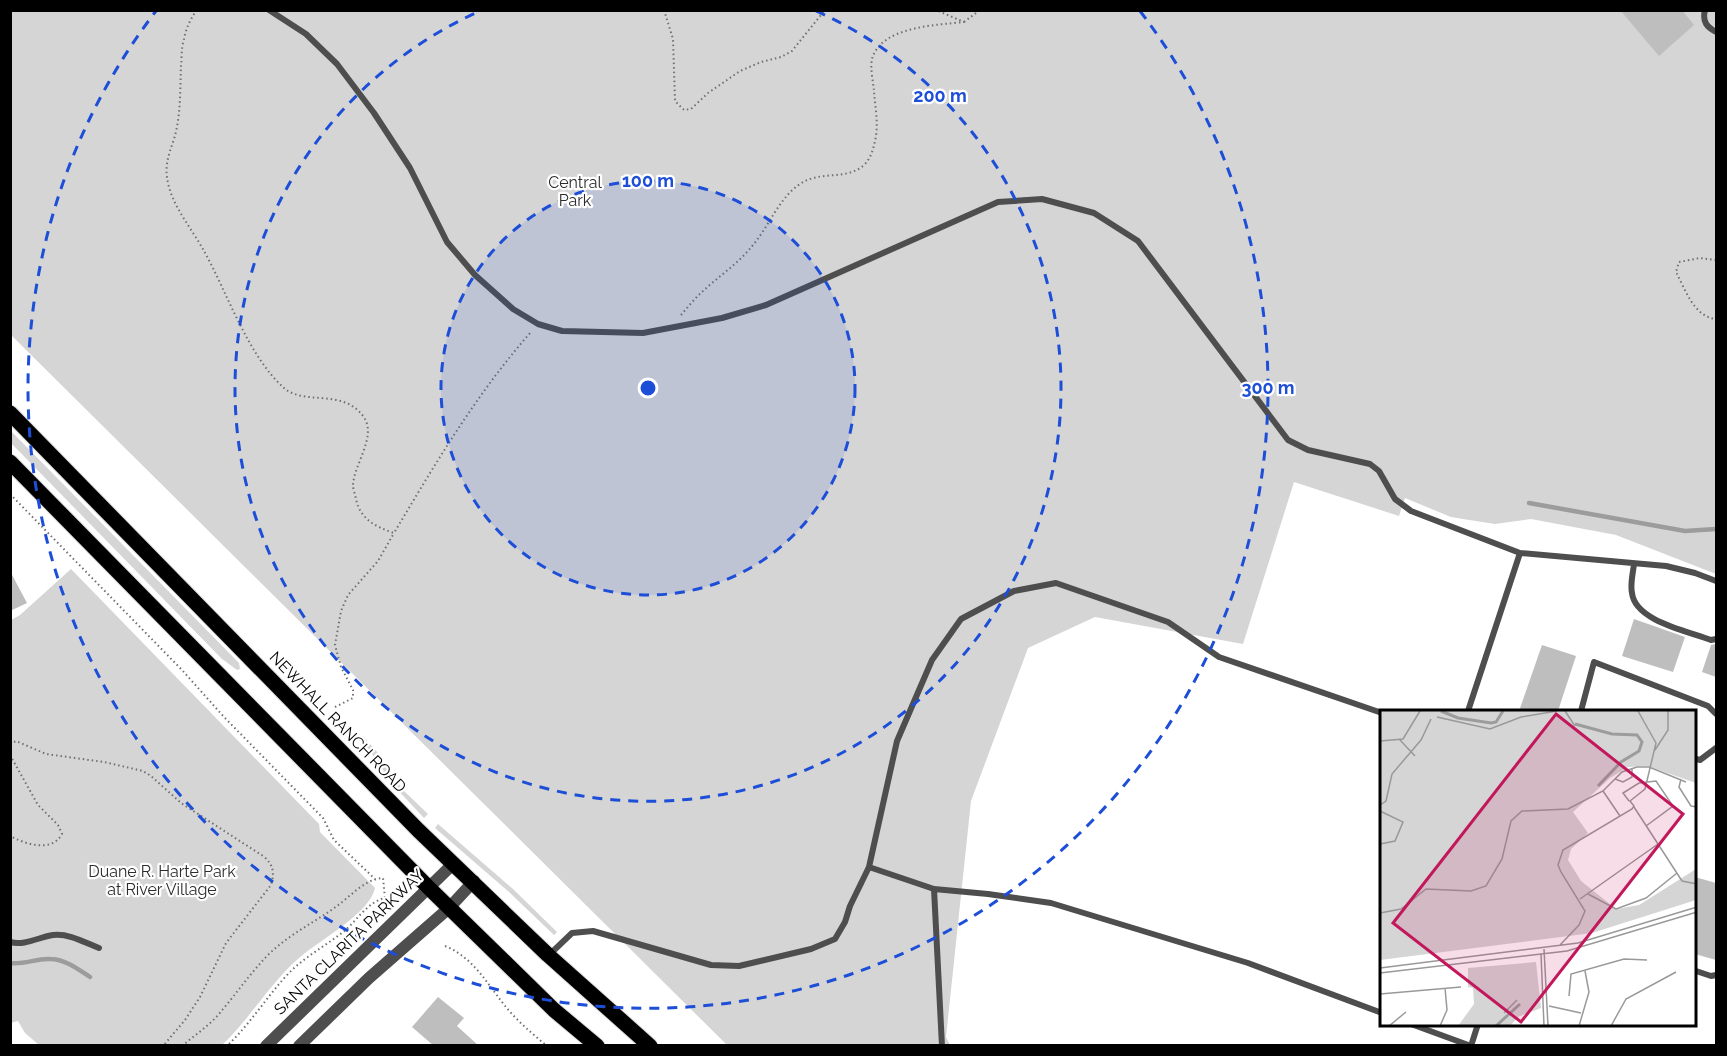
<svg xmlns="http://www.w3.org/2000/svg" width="1727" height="1056" viewBox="0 0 1727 1056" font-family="Raleway,sans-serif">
<rect width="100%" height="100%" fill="#fff"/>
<path fill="#d5d5d5" d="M10 11H1716V574L1616 535 1531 519 1495 524 1463 519 1451 517 1405 498 1399 516 1294 482 1243 644 1095 617 1028 648 971 801 946 1037 950 1045H727L11 335Z
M10 430 239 663 240 669 237 670 222 659 11 443Z
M71 569 319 824 320 832 375 888C371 911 323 939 305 953 272 979 252 1017 222 1045L55 1046 53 1044 39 1045 25 1033 18 1021 11 1023V620L20 615Z
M363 736 378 753 403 790 428 814 424 818 394 786 372 754 359 740Z
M438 824 513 889 557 932 554 935 509 892 435 828Z"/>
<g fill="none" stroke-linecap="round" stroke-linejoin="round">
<path stroke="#9c9c9c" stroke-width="4.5" d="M1529 503 1685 531 1716 529
M10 963C24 965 37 958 50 959 65 959 78 969 90 977"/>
</g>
<path fill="#bebebe" d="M1620 10H1682L1694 25 1659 56Z
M10 571 27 603 10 611Z
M1634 619 1685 637 1673 672 1622 656Z
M1716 644V677L1702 672 1711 645Z
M1542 645 1576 656 1558 711H1519Z
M1695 877 1716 883V960L1695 954Z
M438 997 464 1018 457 1026 479 1046H434L412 1027Z"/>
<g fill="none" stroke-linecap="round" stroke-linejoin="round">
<g stroke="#dbdbdb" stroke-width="17">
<path id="primary" d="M10 413 418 830 548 955 650 1046
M10 462 429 888 554 1010 597 1046"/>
</g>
<path stroke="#707070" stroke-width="2" stroke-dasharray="1.5 3" stroke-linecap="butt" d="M197 10C190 19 186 29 184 39 181 48 182 58 181 66 180 90 181 116 174 139 169 154 164 166 168 183 173 207 192 229 204 251 227 292 248 356 284 388 305 406 342 388 363 416 378 435 354 464 353 485 353 489 355 494 356 499 360 519 376 527 394 533 435 464 477 393 531 332
M664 10 673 39 675 101 684 110 691 109 708 93 740 71 761 62 781 57 792 51 825 10
M964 22 980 10
M1716 260 1700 258 1679 262 1676 272C1685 289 1694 317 1716 319
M681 315C688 307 695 298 703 291 719 276 739 263 753 245 769 226 779 198 800 184 820 170 846 181 864 165 871 158 873 150 875 141 879 125 875 107 874 91 873 81 870 68 872 59 881 26 938 25 964 22L936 10
M10 494 182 670 224 717 323 818 334 840 375 879
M335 707 353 698V690L341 667 335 645 341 611 348 595 378 561 394 533
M10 744 16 741 46 754 104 762 143 771 151 776 181 803 263 856C273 864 275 872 271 885L226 943 200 997 185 1020 163 1046
M10 755 38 805 58 825 62 834C52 853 25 844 10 836
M445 946C477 959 490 990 512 1014 523 1026 535 1036 547 1046
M182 1046C196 1034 212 1024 223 1009 239 990 252 971 270 953 290 934 315 922 337 906 352 895 365 879 383 878L385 898C367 902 357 921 343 932 324 947 304 957 287 975 266 998 250 1024 227 1046"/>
<path stroke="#4e4e4e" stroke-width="6" d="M269 10 306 34 337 64 374 113 410 168 447 242 475 275 513 309 538 324 562 331 643 333 722 318 766 305 998 202 1042 199 1094 213 1138 241 1288 440 1308 450 1370 464 1379 471 1395 499 1411 511 1520 553 1666 566 1695 573 1716 581
M1705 10C1702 22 1707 27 1716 32
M1634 564C1633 573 1630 584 1632 593 1635 621 1688 631 1711 640L1716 639
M1468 711 1520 553
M1581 711 1594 662 1708 706 1716 714
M1696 759 1700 760 1716 748
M869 867 934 889 988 894 1051 903 1248 963 1382 1013
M934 889 942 1046
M10 942C25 946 39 937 53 935 68 933 84 942 99 948
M549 955 572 933 593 931 711 965 739 966 811 949 835 939 845 922 850 906 869 867 897 741 932 660 961 619 1014 591 1056 583 1168 622 1219 657 1382 713
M1696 971 1711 976 1716 975
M1411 1024 1471 1046
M1471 1046 1478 1024"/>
<path stroke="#4e4e4e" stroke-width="12" d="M266 1046 454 863
M299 1046 369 978 449 908 474 881"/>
<use href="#primary" stroke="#000" stroke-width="15"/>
</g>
<circle cx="648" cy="388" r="207" fill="#1d4ed8" fill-opacity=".12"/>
<g fill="none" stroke="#1d4ed8" stroke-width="3" stroke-dasharray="10 8">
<circle cx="648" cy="388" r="207"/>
<path d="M816 11A413 413 0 1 1 480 11"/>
<path d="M1140 11A620 620 0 1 1 156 11"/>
</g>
<g text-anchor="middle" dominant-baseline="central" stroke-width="4.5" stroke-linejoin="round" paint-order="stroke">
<g font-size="16" fill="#2c2c2c" stroke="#fff">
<text x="575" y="182">Central<tspan x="575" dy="18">Park</tspan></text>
<text x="162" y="871">Duane R. Harte Park<tspan x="162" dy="18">at River Village</tspan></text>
</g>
<g font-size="16" fill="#000" stroke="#fff">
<text transform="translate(338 722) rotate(46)">NEWHALL RANCH ROAD</text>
<text transform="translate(349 942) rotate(-44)">SANTA CLARITA PARKWAY</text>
</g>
</g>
<g transform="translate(1380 710)">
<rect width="316" height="316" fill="#fff"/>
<path d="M0 1H316V73L267 56 248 57 230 68 193 102 208 123 191 139 188 150 201 171 236 199 259 195 316 159V190L212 223 0 250ZM156 252 161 298 138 307 130 316H78L94 294 93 278 88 277V258Z" fill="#d5d5d5"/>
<path fill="none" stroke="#9c9c9c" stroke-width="3" d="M61 1 78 8 111 13 116 12 123 1M195 14 232 24 257 25 262 32 259 41 241 52 218 76M116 316 140 294"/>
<path fill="none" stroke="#999" stroke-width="1.5" d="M185 1 195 16M57 7 110 19 141 7 177 1M20 30 35 46M0 31 23 29 40 1M275 40 288 20V1M235 69 243 72 252 67V58M301 69 299 77 311 96 317 97M223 81 240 106M249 91 243 83 259 73 276 71 293 96 266 116M0 95 6 91 12 64 41 30 51 9M254 97 302 171 317 174M0 101 23 112 15 131 0 134M208 184 236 199 266 188 297 163M200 189 278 134M0 203 21 199 46 179 91 181 106 176 122 149 131 111 142 101 188 99 223 81 242 62 257 57H269L306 72M180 235 199 215 205 201 181 162 178 155 183 140 252 99 254 96 250 91 265 79 276 33 258 1M164 239 168 316M161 244 164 316M0 258 198 233 317 197M0 263 187 241 317 202M0 284 81 277M189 286 191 264 244 249 267 250M169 296 201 303M124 303 137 290M9 316 26 302M60 316 67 300 65 278M199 316 209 282 205 261M231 316 246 289 296 262"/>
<path fill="#c2185b" fill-opacity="0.15" stroke="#c2185b" stroke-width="3" d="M176 4 303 104 141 312 13 213Z"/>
<rect width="316" height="316" fill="none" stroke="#000" stroke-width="3"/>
</g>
<circle cx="648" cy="388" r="9" fill="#1d4ed8" stroke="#fff" stroke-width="3"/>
<g font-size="18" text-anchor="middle" font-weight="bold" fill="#1d4ed8" stroke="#fff" stroke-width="4.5" stroke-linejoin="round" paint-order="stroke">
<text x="940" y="102">200 m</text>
<text x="648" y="187">100 m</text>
<text x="1268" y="394">300 m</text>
</g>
<rect width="1727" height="1056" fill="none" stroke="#000000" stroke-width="24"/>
</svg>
